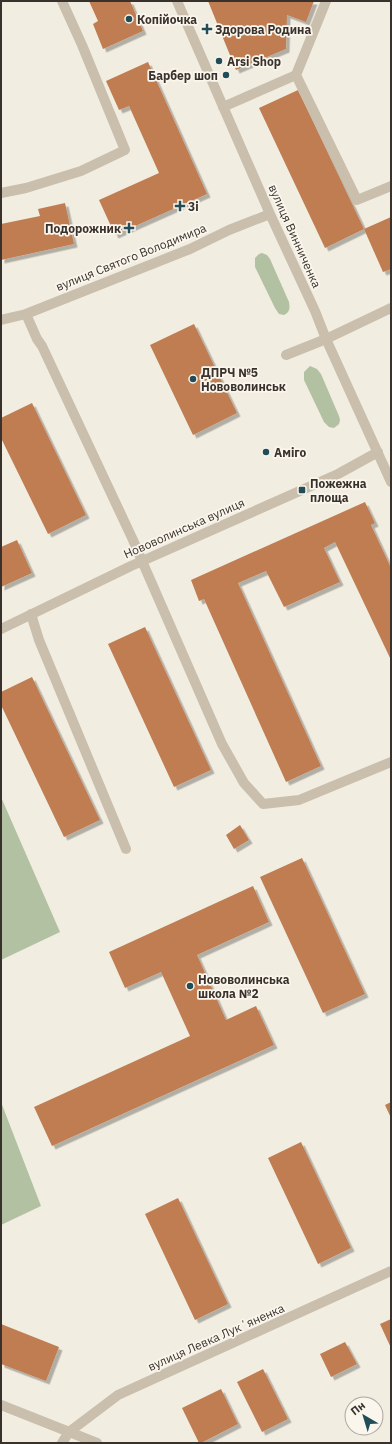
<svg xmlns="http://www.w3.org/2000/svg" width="392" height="1444" viewBox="0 0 392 1444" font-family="'IBM Plex Sans',sans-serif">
<defs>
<filter id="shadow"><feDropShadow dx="3.5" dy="3.5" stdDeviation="0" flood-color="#0004"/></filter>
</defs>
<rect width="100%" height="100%" fill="#f2ede1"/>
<path fill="#b1c1a1" d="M262 253 267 255 270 259 289 302C290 308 290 312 284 315L279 314 275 308 255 267V258L259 254Z
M310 366 317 369 321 374 339 416 340 420 339 424 334 428 329 427 324 422 304 380V372Z
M1 797 60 932 1 960Z
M1 1102 41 1206 1 1225Z"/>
<path fill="#bf7d51" filter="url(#shadow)" d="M89 1H130L143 31 103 49 93 24 98 21Z
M208 1H314L306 22 287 15 286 49 236 70Z
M148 62 207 194 115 235 99 200 159 173 129 106 119 110 106 81Z
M298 90 364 229 325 248 259 108Z
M65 203 74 244 1 260V224L40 216 38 209Z
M391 217V269L383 272 364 229Z
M194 324 237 413 193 435 150 345Z
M32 403 86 515 48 534 1 438V418Z
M365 502 375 523 371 525 391 568V660L335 542 324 548 340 582 284 607 266 571 238 583 321 766 286 782 204 599 199 601 191 580Z
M17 540 32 573 1 587V547Z
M145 627 211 770 174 787 108 644Z
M32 677 100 820 64 837 1 705V692Z
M240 825 249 840 234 849 226 835Z
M302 858 365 994 323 1013 260 877Z
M253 886 269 922 197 955 226 1020 256 1006 274 1045 52 1146 34 1107 190 1036 161 972 125 988 109 952Z
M391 1102V1118L385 1105Z
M301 1142 351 1248 318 1264 268 1158Z
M178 1198 228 1304 195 1320 145 1214Z
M391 1319V1348L380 1324Z
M1 1324 59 1347 46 1381 1 1364Z
M345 1342 357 1364 331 1377 320 1354Z
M263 1369 288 1419 262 1432 237 1382Z
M221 1389 238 1424 201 1443H199L182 1408Z"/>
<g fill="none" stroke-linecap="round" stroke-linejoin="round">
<path stroke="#cabfad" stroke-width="10" d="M296 75 357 200 391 186
M223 107 296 75 326 1
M1 193 26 188 81 171 125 150 82 45 62 1
M286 355 326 339
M142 561 222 744 244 783 263 804 299 800 391 762
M31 614 39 640 126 849
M1 1405 97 1443
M62 1443 69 1432 118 1395 391 1271"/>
<path stroke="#cabfad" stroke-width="10" d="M177 1 270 214 315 311 326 339 391 482
M26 314 37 339 42 346 133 540 142 561
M1 320 26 314 190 249 229 230 270 214
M326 339 391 308
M1 629 131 566 338 474 378 452"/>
</g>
<g fill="#224d58" stroke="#faf6ed" stroke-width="1.5">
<circle cx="129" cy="19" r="4"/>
<path d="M205 23h4v4h4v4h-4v4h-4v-4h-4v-4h4z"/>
<circle cx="219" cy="61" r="4"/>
<circle cx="226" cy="75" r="4"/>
<path d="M178 200h4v4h4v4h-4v4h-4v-4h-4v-4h4z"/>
<path d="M127 222h4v4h4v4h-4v4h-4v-4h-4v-4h4z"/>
<circle cx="193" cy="379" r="4"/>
<circle cx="266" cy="452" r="4"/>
<rect x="298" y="486" width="8" height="8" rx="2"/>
<circle cx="190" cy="986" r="4"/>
</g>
<g text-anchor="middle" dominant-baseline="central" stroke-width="3.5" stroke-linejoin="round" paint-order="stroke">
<g font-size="12" font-weight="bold" fill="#39312b" stroke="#faf6ed" text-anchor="start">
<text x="137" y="19">Копійочка</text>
<text x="215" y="29">Здорова Родина</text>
<text x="227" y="61">Arsi Shop</text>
<text x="218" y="75" text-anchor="end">Барбер шоп</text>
<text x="188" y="206">3і</text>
<text x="121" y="228" text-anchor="end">Подорожник</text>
<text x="201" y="372">ДПРЧ №5<tspan x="201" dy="14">Нововолинськ</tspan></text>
<text x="274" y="452">Аміго</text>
<text x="310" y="483">Пожежна<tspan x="310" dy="14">площа</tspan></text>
<text x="198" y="979">Нововолинська<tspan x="198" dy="14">школа №2</tspan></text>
</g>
<g font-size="12" fill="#39312b" stroke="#faf6ed">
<text transform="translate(295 236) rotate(66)">вулиця Винниченка</text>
<text transform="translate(131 257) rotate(-22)">вулиця Святого Володимира</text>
<text transform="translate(184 528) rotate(-24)">Нововолинська вулиця</text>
<text transform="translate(216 1337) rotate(-24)">вулиця Левка Лукʼяненка</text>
</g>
</g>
<rect width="392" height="1444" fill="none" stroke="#39312b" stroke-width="4"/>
<g transform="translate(364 1416) rotate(322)"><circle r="19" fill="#faf6ed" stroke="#ada79f"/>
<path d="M0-3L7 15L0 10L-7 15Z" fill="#224d58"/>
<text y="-6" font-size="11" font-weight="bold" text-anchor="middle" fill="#39312b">Пн</text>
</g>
</svg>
